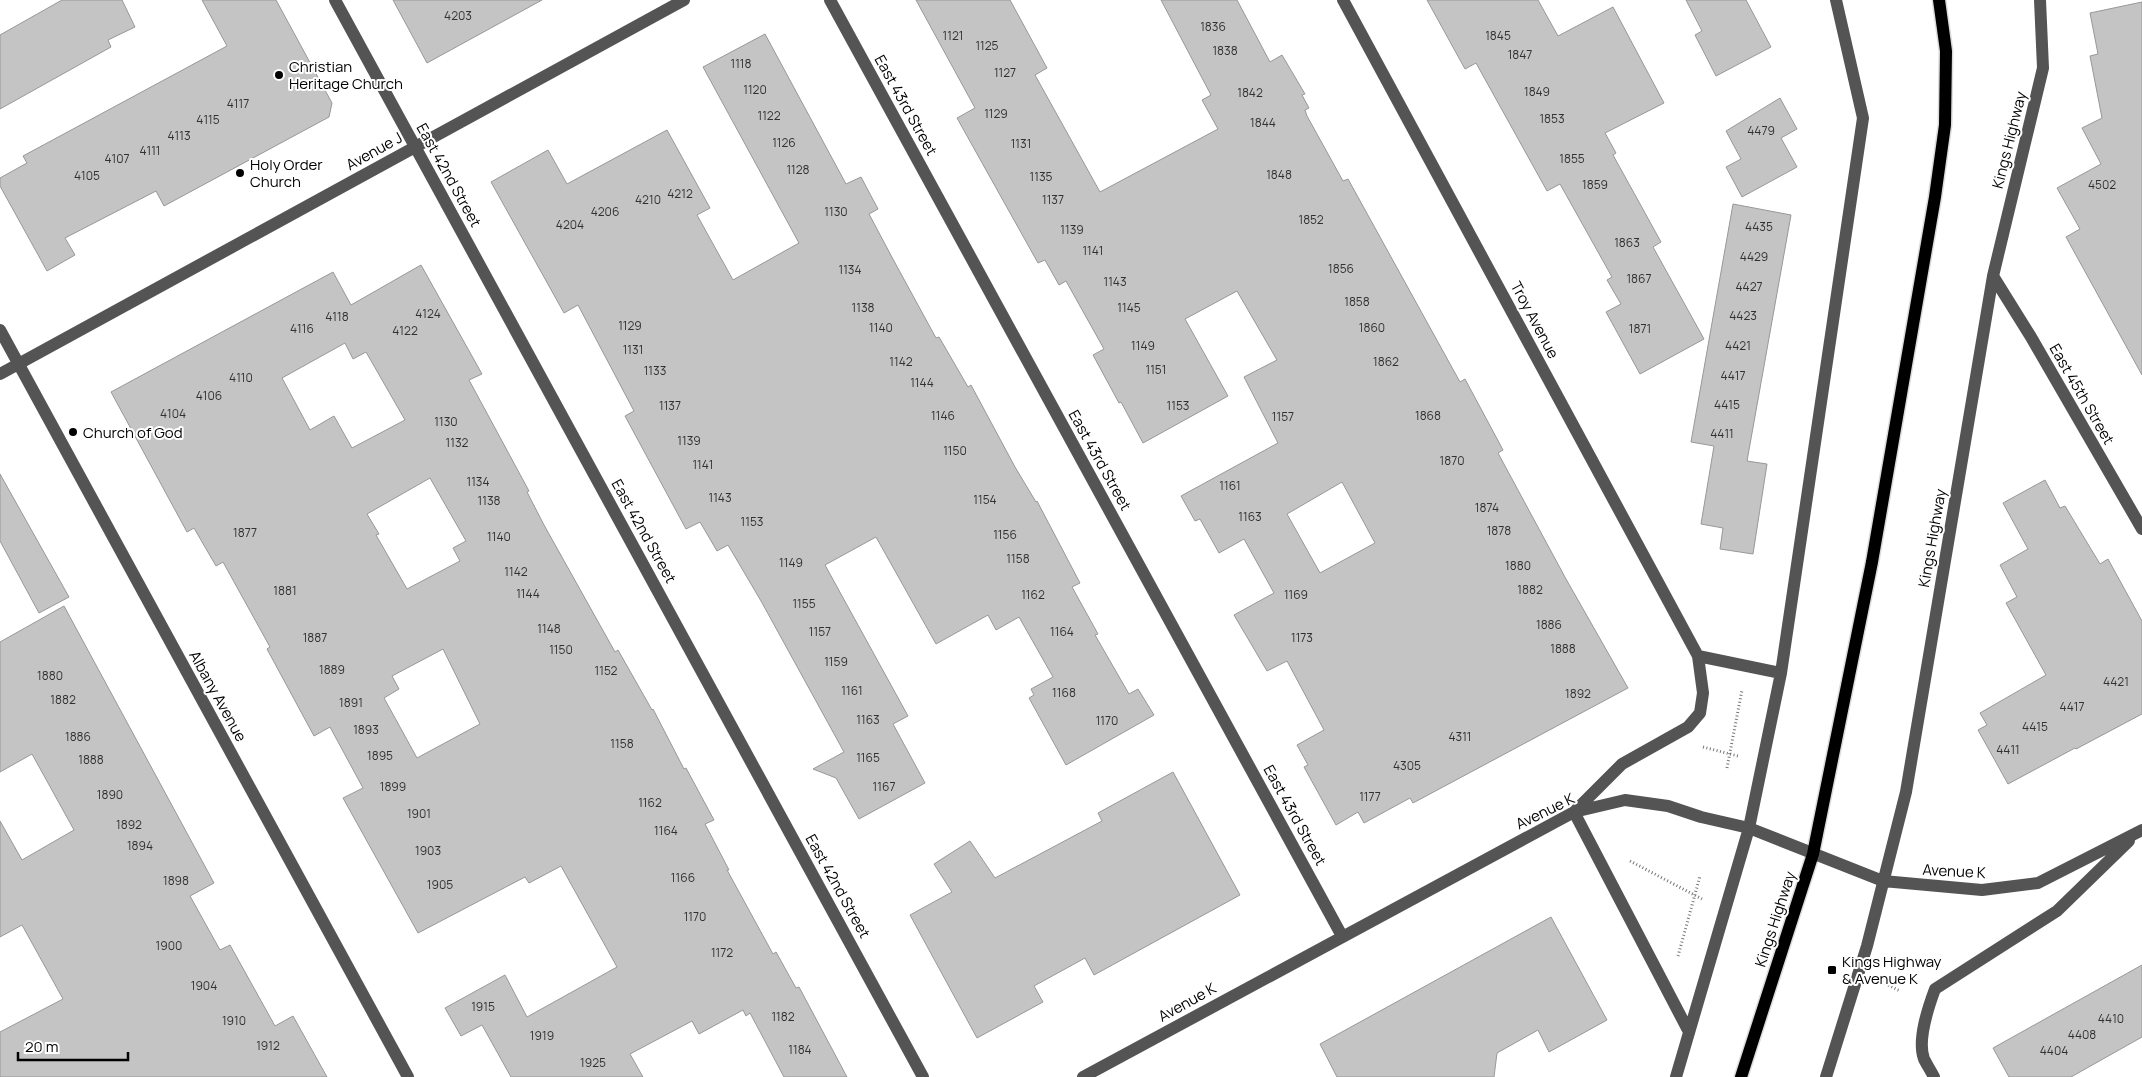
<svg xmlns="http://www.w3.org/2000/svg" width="2142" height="1077" viewBox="0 0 2142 1077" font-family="Manrope,sans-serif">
<rect width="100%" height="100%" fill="#fff"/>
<path fill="#c4c4c4" stroke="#989898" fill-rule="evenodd" d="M62 0H122L135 27 108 40 111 47 0 109V35Z
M202 0H276L332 103 329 117 164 206 156 191 65 238 75 255 47 271 0 186V178L27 163 23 156 227 46Z
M393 0H542L427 63Z
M916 0H1010L1047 68 1035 75 1100 192 1218 129 1202 100 1211 95 1161 0H1237L1270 62 1282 55 1305 94 1302 95 1309 108 1305 110 1307 116 1343 181 1348 179 1460 382 1465 379 1503 450 1498 453 1566 579 1628 688 1413 803 1410 798 1364 823 1358 812 1336 825 1304 767 1308 765 1297 745 1324 730 1287 661 1267 671 1234 615 1274 593 1244 539 1219 553 1200 519 1195 521 1181 496 1278 443 1244 377 1277 360 1237 291 1185 319 1228 396 1143 443 1121 402 1119 403 1093 355 1104 349 1066 281 1059 285 1045 260 1038 263 957 118 975 108ZM1342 482 1375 543 1320 573 1287 514Z
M1427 0H1538L1558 36 1613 7 1664 103 1605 133 1616 153 1613 155 1661 242 1653 247 1704 339 1640 374 1606 312 1621 304 1607 280 1612 277 1560 184 1547 191 1476 63 1465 69Z
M1686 0H1746L1771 47 1716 76 1695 35 1702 31Z
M2142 2V375L2066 237 2080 229 2057 188 2101 164 2082 128 2102 118 2090 56 2098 54 2090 13Z
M765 34 846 184 861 177 878 209 869 214 894 261 936 338 939 337 968 387 971 385 1015 467 1036 502 1037 501 1080 583 1072 587 1098 634 1095 635 1129 694 1138 689 1154 715 1066 765 1029 698 1034 695 1031 689 1053 677 1019 617 996 630 988 615 936 644 876 537 825 565 908 716 893 724 925 783 859 819 836 778 813 769 844 752 761 601 728 545 717 551 700 522 686 529 625 416 634 411 578 305 564 313 491 182 548 150 567 184 667 130 710 208 697 215 733 280 799 243 703 67Z
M1780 98 1797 129 1781 138 1797 167 1742 197 1726 167 1741 159 1726 131Z
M1733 204 1791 215 1747 461 1767 464 1753 554 1720 549 1723 528 1701 524 1714 446 1691 442Z
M421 265 482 374 469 380 529 491 527 492 544 525 615 652 618 650 652 710 653 709 684 769 686 768 714 820 705 824 729 870H727L773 954 776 952 796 988 799 987 847 1077H784L750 1013 746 1016 743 1010 699 1034 692 1021 630 1054 643 1077H511L482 1025 461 1036 445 1008 505 975 527 1017 617 967 561 866 529 883 525 877 418 933 343 798 363 788 330 727 314 736 267 649 270 647 223 562 216 566 194 528 187 532 111 392 333 272 351 305ZM345 343 353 359 366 352 405 420 352 448 334 416 310 430 282 378ZM430 478 466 541 453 548 460 561 407 589 376 535 379 534 367 514ZM443 649 480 724 417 758 384 698 399 689 392 676Z
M0 474 69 597 39 613 0 541Z
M2045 480 2060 508 2065 506 2100 564 2108 559 2142 621V714L2076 749 2075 748 2008 784 1978 730 1987 725 1980 713 2046 675 2006 603 2017 597 2000 565 2028 549 2003 503Z
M64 606 214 883 190 896 220 950 230 945 275 1026 293 1016 327 1077H0V1032L63 999 22 925 0 937V821L22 860 74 830 32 754 0 772V642Z
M1173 772 1240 895 1094 975 1085 958 1034 986 1043 1002 977 1038 910 915 952 892 934 864 970 841 995 878 1102 821 1098 813Z
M1551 917 1607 1020 1549 1052 1538 1030 1497 1053 1494 1077H1337L1320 1044Z
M2142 965V1037L2071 1077H2009L1993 1048Z"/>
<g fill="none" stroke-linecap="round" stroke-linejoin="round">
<g stroke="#dbdbdb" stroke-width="15">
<path id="major" d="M1741 1077 1813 854 1872 562 1935 197 1945 125 1946 51 1939 0"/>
</g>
<path stroke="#767676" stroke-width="3" stroke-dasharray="1 2.5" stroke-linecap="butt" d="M1703 747 1738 756
M1727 768 1742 690
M1630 861 1702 899
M1678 956 1700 876
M1882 982 1900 991"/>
<path stroke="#545454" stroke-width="12" d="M335 0 923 1077
M830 0 1342 936
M1343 0 1698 656 1703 693 1700 713 1688 727 1622 764 1574 812
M1993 276 2031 337 2142 529
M0 330 408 1077
M0 374 684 0
M1698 656 1781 673
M1574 812 1689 1032
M1083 1077 1574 812 1625 800 1668 806 1701 817 1749 828 1883 881 1982 890 2038 883 2142 830
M1676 1077 1749 828 1781 673 1863 118 1836 0
M1826 1077 1867 946 1906 792 1993 276 2043 68 2040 0
M1934 1077C1931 1071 1927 1065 1924 1059 1917 1040 1928 1008 1935 989L2057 911 2129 841"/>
<use href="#major" stroke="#000" stroke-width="12"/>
</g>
<g fill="#000" stroke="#fff" stroke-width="2">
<circle cx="279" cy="75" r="5"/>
<circle cx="240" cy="173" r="5"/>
<circle cx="73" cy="432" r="5"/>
<rect x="1827" y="965" width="10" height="10" rx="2.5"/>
</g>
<g text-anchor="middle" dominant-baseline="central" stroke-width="4" stroke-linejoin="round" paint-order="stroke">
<g font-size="12" fill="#313131">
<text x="458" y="15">4203</text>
<text x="1213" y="26">1836</text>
<text x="953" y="35">1121</text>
<text x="1498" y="35">1845</text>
<text x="987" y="45">1125</text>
<text x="1225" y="50">1838</text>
<text x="1520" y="54">1847</text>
<text x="741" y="63">1118</text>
<text x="1005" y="72">1127</text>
<text x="755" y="89">1120</text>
<text x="1537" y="91">1849</text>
<text x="1250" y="92">1842</text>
<text x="238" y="103">4117</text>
<text x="996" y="113">1129</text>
<text x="769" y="115">1122</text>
<text x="1552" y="118">1853</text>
<text x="208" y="119">4115</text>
<text x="1263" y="122">1844</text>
<text x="1761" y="130">4479</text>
<text x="179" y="135">4113</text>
<text x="784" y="142">1126</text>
<text x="1021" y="143">1131</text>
<text x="150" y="150">4111</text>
<text x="117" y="158">4107</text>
<text x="1572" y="158">1855</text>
<text x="798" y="169">1128</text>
<text x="1279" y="174">1848</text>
<text x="87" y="175">4105</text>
<text x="1041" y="176">1135</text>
<text x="1595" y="184">1859</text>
<text x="2102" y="184">4502</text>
<text x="680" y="193">4212</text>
<text x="648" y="199">4210</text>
<text x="1053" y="199">1137</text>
<text x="605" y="211">4206</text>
<text x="836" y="211">1130</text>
<text x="1311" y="219">1852</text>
<text x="570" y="224">4204</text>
<text x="1759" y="226">4435</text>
<text x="1072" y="229">1139</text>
<text x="1627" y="242">1863</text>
<text x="1093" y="250">1141</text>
<text x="1754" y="256">4429</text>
<text x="1341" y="268">1856</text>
<text x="850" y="269">1134</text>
<text x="1639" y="278">1867</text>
<text x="1115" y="281">1143</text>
<text x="1749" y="286">4427</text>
<text x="1357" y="301">1858</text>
<text x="863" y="307">1138</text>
<text x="1129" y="307">1145</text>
<text x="428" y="313">4124</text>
<text x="1743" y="315">4423</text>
<text x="337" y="316">4118</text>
<text x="630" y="325">1129</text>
<text x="881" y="327">1140</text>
<text x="1372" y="327">1860</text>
<text x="302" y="328">4116</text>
<text x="1640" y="328">1871</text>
<text x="405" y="330">4122</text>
<text x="1143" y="345">1149</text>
<text x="1738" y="345">4421</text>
<text x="633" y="349">1131</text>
<text x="901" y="361">1142</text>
<text x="1386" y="361">1862</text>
<text x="1156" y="369">1151</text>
<text x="655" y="370">1133</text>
<text x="1733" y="375">4417</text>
<text x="241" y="377">4110</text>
<text x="922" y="382">1144</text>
<text x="209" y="395">4106</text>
<text x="1727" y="404">4415</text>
<text x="670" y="405">1137</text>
<text x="1178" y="405">1153</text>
<text x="173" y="413">4104</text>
<text x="943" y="415">1146</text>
<text x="1428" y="415">1868</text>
<text x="1283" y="416">1157</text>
<text x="446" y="421">1130</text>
<text x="1722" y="433">4411</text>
<text x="689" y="440">1139</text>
<text x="457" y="442">1132</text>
<text x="955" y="450">1150</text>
<text x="1452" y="460">1870</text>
<text x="703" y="464">1141</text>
<text x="478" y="481">1134</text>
<text x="1230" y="485">1161</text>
<text x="720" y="497">1143</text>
<text x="985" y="499">1154</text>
<text x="489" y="500">1138</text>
<text x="1487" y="507">1874</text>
<text x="1250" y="516">1163</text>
<text x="752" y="521">1153</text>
<text x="1499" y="530">1878</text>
<text x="245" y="532">1877</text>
<text x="1005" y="534">1156</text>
<text x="499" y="536">1140</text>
<text x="1018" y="558">1158</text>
<text x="791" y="562">1149</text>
<text x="1518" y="565">1880</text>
<text x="516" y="571">1142</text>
<text x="1530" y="589">1882</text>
<text x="285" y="590">1881</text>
<text x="528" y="593">1144</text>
<text x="1033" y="594">1162</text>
<text x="1296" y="594">1169</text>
<text x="804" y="603">1155</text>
<text x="1549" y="624">1886</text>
<text x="549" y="628">1148</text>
<text x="820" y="631">1157</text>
<text x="1062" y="631">1164</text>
<text x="315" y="637">1887</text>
<text x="1302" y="637">1173</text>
<text x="1563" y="648">1888</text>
<text x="561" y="649">1150</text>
<text x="836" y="661">1159</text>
<text x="332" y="669">1889</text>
<text x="606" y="670">1152</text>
<text x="50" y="675">1880</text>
<text x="2116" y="681">4421</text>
<text x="852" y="690">1161</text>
<text x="1064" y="692">1168</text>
<text x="1578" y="693">1892</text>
<text x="63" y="699">1882</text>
<text x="351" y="702">1891</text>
<text x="2072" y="706">4417</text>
<text x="868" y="719">1163</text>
<text x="1107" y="720">1170</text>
<text x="2035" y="726">4415</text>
<text x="366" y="729">1893</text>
<text x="78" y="736">1886</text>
<text x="1460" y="736">4311</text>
<text x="622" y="743">1158</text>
<text x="2008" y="749">4411</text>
<text x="380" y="755">1895</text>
<text x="868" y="757">1165</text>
<text x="91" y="759">1888</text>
<text x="1407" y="765">4305</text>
<text x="393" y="786">1899</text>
<text x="884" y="786">1167</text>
<text x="110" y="794">1890</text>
<text x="1370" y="796">1177</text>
<text x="650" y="802">1162</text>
<text x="419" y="813">1901</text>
<text x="129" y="824">1892</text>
<text x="666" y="830">1164</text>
<text x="140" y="845">1894</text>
<text x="428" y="850">1903</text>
<text x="683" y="877">1166</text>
<text x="176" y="880">1898</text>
<text x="440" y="884">1905</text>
<text x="695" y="916">1170</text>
<text x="169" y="945">1900</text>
<text x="722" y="952">1172</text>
<text x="204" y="985">1904</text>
<text x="483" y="1006">1915</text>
<text x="783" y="1016">1182</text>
<text x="2111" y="1018">4410</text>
<text x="234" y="1020">1910</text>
<text x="2082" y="1034">4408</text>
<text x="542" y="1035">1919</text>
<text x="268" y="1045">1912</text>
<text x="800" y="1049">1184</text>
<text x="2054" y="1050">4404</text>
<text x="593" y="1062">1925</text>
</g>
<g font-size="15" fill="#000" stroke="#fff" text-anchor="start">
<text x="289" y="66">Christian<tspan x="289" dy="17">Heritage Church</tspan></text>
<text x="250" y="164">Holy Order<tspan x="250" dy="17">Church</tspan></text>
<text x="83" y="432">Church of God</text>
<text x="1842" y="961">Kings Highway<tspan x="1842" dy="17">&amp; Avenue K</tspan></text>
</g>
<g font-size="15" fill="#000" stroke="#fff">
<text transform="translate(906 105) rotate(61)">East 43rd Street</text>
<text transform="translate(2009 140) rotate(-76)">Kings Highway</text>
<text transform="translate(374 151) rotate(-29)">Avenue J</text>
<text transform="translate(449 175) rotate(61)">East 42nd Street</text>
<text transform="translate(1535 320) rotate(62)">Troy Avenue</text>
<text transform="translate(2082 394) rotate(60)">East 45th Street</text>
<text transform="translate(1100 460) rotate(61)">East 43rd Street</text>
<text transform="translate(644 531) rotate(61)">East 42nd Street</text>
<text transform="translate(1932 538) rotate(-80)">Kings Highway</text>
<text transform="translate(218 696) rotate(61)">Albany Avenue</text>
<text transform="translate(1545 811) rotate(-26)">Avenue K</text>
<text transform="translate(1295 815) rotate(61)">East 43rd Street</text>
<text transform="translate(1954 871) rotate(3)">Avenue K</text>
<text transform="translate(838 886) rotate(61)">East 42nd Street</text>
<text transform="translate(1775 919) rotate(-72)">Kings Highway</text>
<text transform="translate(1187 1002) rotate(-29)">Avenue K</text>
</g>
</g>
<path d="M18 1052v8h110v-8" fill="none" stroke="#000000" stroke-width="2.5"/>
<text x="25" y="1052" font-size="15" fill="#000000" stroke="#ffffff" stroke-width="4" paint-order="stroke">20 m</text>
</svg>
